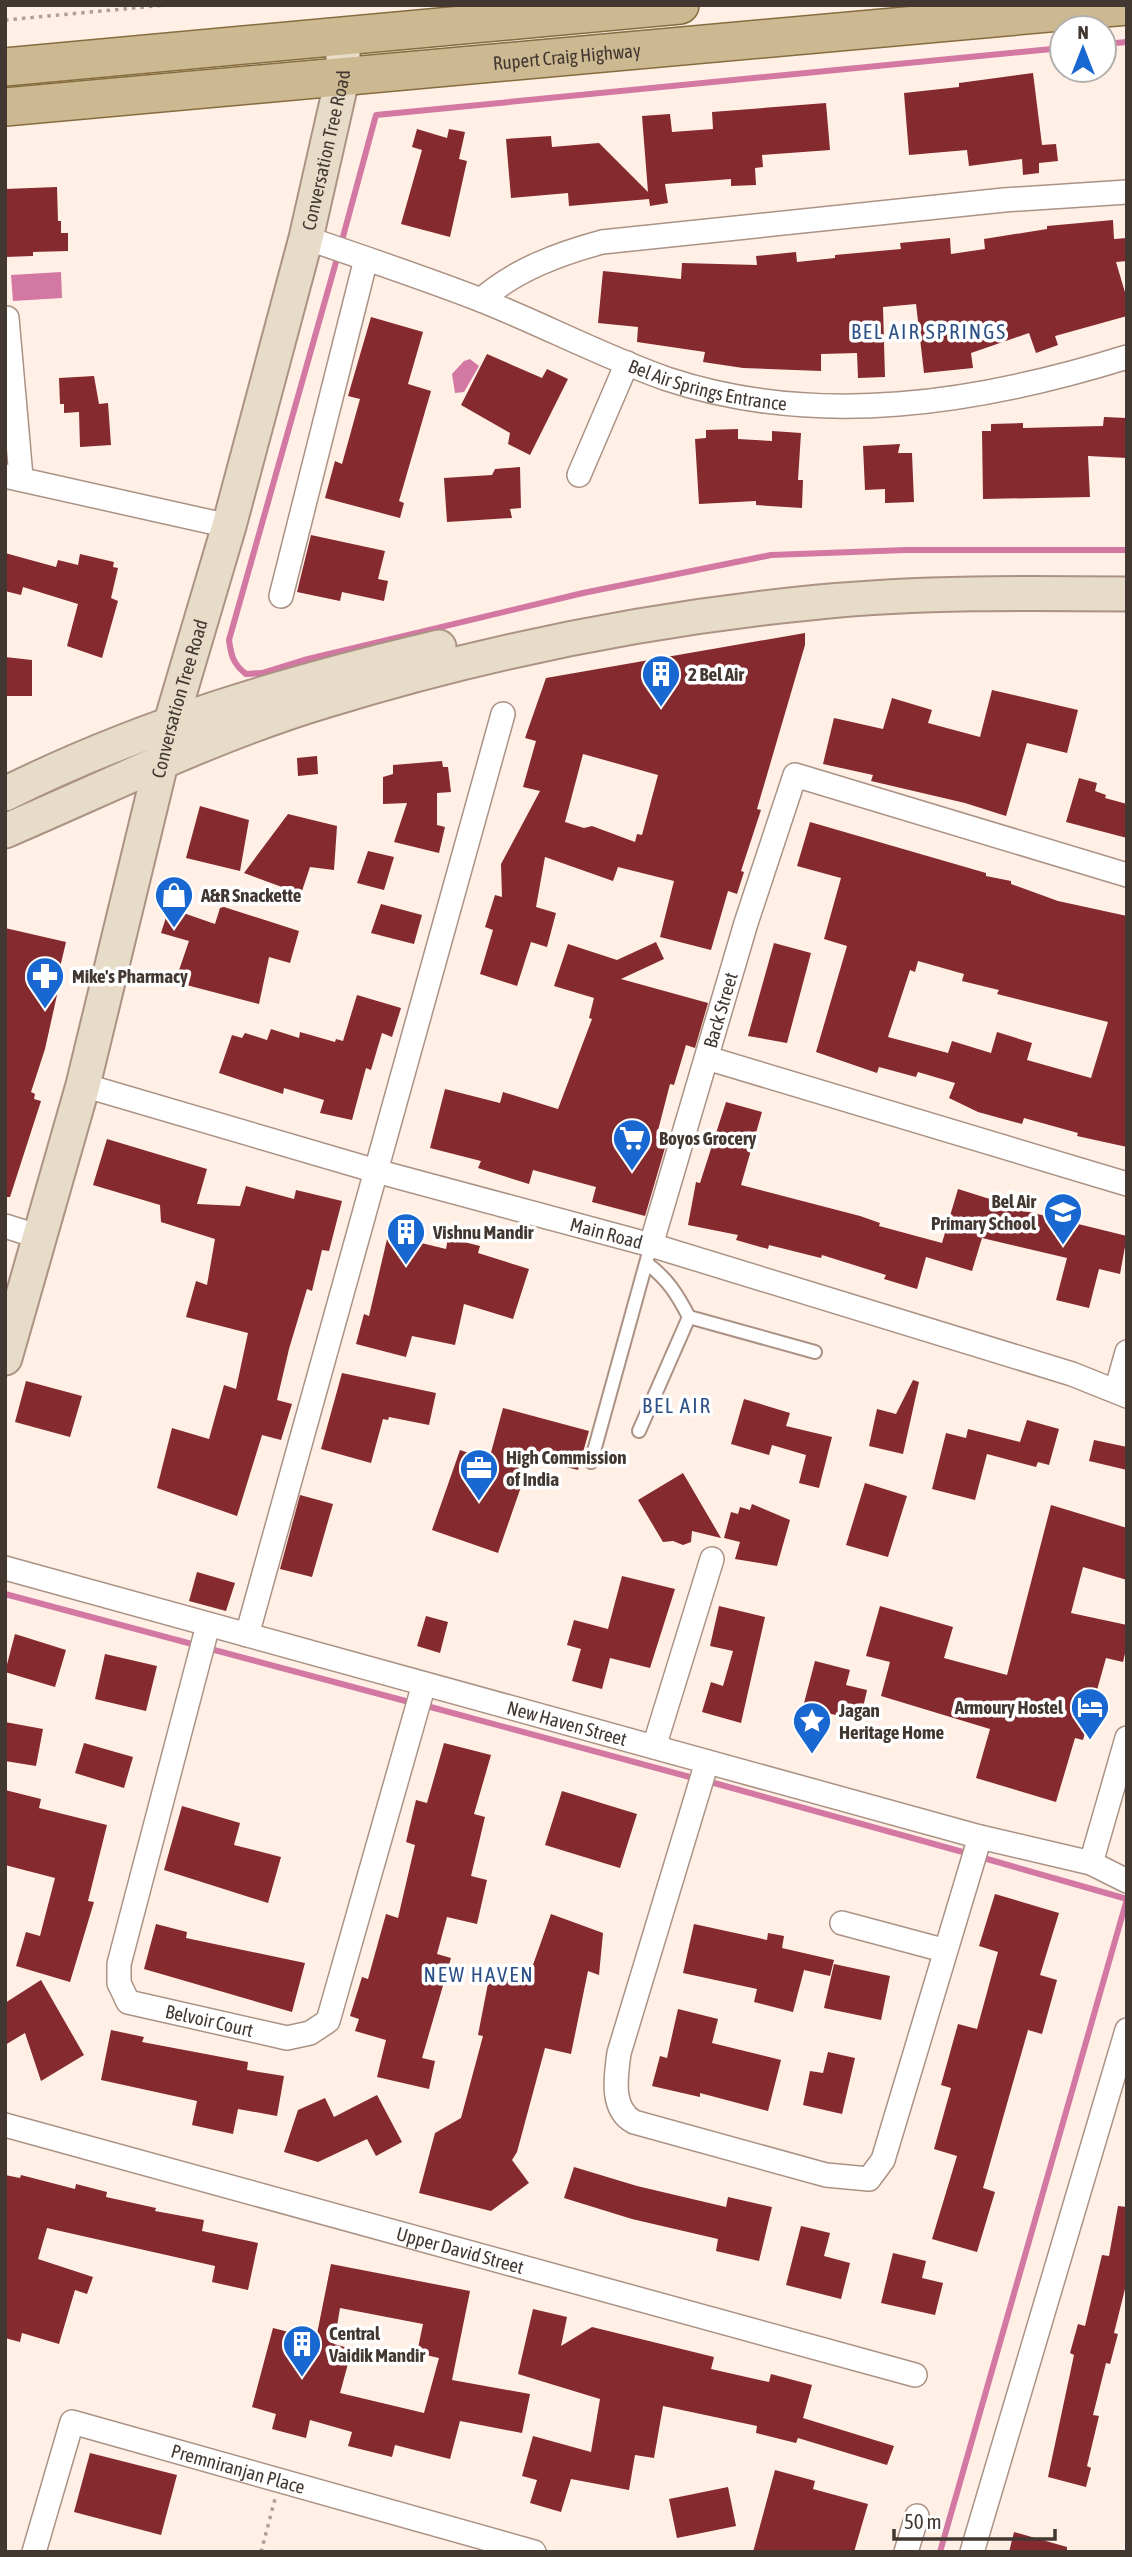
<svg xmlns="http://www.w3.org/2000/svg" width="1132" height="2557" viewBox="0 0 1132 2557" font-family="'Asap Condensed',sans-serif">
<rect width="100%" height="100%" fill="#ffefe5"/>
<path fill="#d377a3" d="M61 272 62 298 13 301 11 275Z
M470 359 479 366 464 392 455 393 452 374 464 361Z"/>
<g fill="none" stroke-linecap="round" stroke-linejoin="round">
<path stroke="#d377a3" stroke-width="6" d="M1104 44 1127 42
M341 244 376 115 1062 48
M338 255 229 640C231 655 233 664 246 674L262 673 304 660 583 593 771 555 906 550H1127
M5 1594 413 1703
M423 1705 697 1779
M707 1781 970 1854
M940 2552 1127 1899 980 1857"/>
</g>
<path fill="#852a2e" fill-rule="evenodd" d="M1033 73 1042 145 1056 144 1058 161 1039 163V173L1023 175 1022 159 969 166 967 150 909 155 904 93 959 87V83Z
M826 103 830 150 762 155 763 167 755 168 756 185 731 186V179L665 184 668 203 650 206 649 199 569 206 568 193 511 198 506 139 551 136 552 147 599 143 648 192 642 116 670 114 672 132 713 129 712 112Z
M417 129 447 138 449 129 465 132 459 159 467 161 450 237 401 224 422 150 412 147Z
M57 187 58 221H61V233H68V251L33 252V256L5 257V189Z
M1113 220 1114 239 1127 238V261L1116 262 1127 299V316L1055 336 1058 345 1036 353 1029 333 971 353 973 368 924 373 916 304 883 307 885 377 858 378 857 353 821 354V371L743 368 703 362 705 352 637 342 638 327 598 323 603 271 681 279 682 263 757 265 756 256 796 252 797 262 835 258V255L901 249 900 243 950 238 951 254 985 249 984 239 1047 229V226Z
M371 317 423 332 408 384 431 391 399 501 404 503 400 518 325 498 335 461 342 464 360 399 348 396Z
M487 354 542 378 547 369 568 379 530 455 508 444 510 433 461 405Z
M94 376 99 404 108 403 111 445 80 447 79 412 64 413V404H60L59 378Z
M1104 417 1127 418V458L1088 456 1090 497 983 499 982 431H991V424L1023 423V428L1103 426Z
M738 429V439L772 441V431L801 433 798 480H803L802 508 756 505V501L699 504 695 439 706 438V430Z
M900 444 898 453H912L914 502 885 503V489L865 490 863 446Z
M520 467 521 508 510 509 512 518 447 522 444 478 492 475 495 469Z
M311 535 385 551 378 579 388 581 384 601 342 592 340 601 297 592Z
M5 553 56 567 58 560 78 565 80 554 114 562 113 567 118 568 111 598 118 601 102 658 67 646 78 604 23 587 21 595 5 591Z
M805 633V645L757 809 761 810 741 871 744 872 737 894 728 891 711 950 660 937 674 881 618 867 613 881 545 857 536 907 556 913 547 947 531 942 517 986 480 974 493 930 485 927 495 895 502 897 501 864 540 791 523 787 536 741 525 738 546 678ZM583 754 658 775 642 835 637 834 635 842 592 826 584 828 565 822Z
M5 657 32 660V696H5Z
M992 690 1078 710 1067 753 1027 743 1006 816 965 803 871 781 873 775 823 764 834 718 883 729 892 698 932 710 928 723 980 737Z
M317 756 318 774 298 776 297 758Z
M442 761 443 767H448L451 792 437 793V825L445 827 439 853 394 842 407 803 383 804V777L393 774V765Z
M1079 778 1097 783 1095 791 1106 795 1105 798 1127 804V838L1066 822Z
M200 806 249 820 240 871 186 858Z
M288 814 337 826 334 870 310 867 301 894 244 873Z
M810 822 986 873V876L1011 881V884L1058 901 1127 916V1147L1077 1136 1078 1133 1024 1118 1022 1124 978 1112 949 1098 955 1083 918 1072 916 1077 879 1067 877 1073 816 1052 847 946 824 939 841 878 797 866ZM918 961 964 974 962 981 999 990 997 994 1108 1022 1091 1078 1027 1060 1032 1043 997 1032 991 1053 952 1041 948 1053 888 1037 910 970 915 972Z
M368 851 394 857 384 890 357 883Z
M381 904 422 915 414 944 371 933Z
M169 908 215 924 220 908 224 907 299 931 290 963 269 957 259 1004 175 982 189 941 161 933Z
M5 928 66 942 58 976 61 977 45 1049 31 1092 35 1094 34 1099 41 1101 10 1197H5Z
M656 942 664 959 621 979 708 1003 695 1048 686 1045 674 1085 670 1084 656 1138 667 1141 645 1216 592 1202 596 1187 533 1170 529 1184 478 1168 481 1161 430 1148 445 1089 500 1103 503 1092 558 1109 592 1019 589 1018 594 998 554 986 568 944 617 960Z
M774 943 811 953 787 1043 748 1036Z
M357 995 401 1008 392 1037 382 1033 371 1070 366 1068 352 1120 320 1113 324 1100 284 1088 283 1094 219 1073 232 1035 242 1038 245 1033 267 1040 271 1029 299 1038 300 1032 335 1042 336 1039 343 1041Z
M726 1102 762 1112 741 1185 860 1216 880 1223 879 1226 942 1243 958 1189 993 1200 992 1203 1127 1236 1120 1274 1099 1269 1089 1308 1056 1300 1067 1258 982 1238 972 1271 926 1257 917 1289 884 1279 886 1275 822 1255 821 1258 769 1245 768 1249 736 1240 738 1235 688 1225 696 1182 700 1183Z
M107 1139 207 1169 197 1204 240 1206 246 1186 294 1199 296 1190 342 1201 329 1251 322 1250 312 1291 307 1289 289 1349 277 1400 292 1404 281 1440 262 1435 237 1516 157 1488 172 1428 209 1439 224 1385 236 1389 248 1333 186 1317 196 1281 207 1285 215 1239 161 1222 160 1205 93 1185Z
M388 1235 446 1249 448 1238 480 1246 478 1253 529 1269 513 1319 464 1304 455 1345 412 1336 406 1357 356 1344 364 1314 369 1316Z
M342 1373 436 1393 429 1425 389 1417 388 1420 383 1419 371 1463 321 1449Z
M913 1380 919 1382 903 1454 869 1446 877 1409 896 1414Z
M26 1381 82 1396 70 1437 15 1422Z
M744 1399 790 1413 786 1426 832 1437 819 1488 799 1483 806 1455 772 1445 769 1455 731 1444Z
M503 1408 589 1431 578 1470 531 1458 498 1553 432 1530 460 1450 489 1460Z
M1027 1420 1059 1429 1049 1465 1038 1462 1036 1467 987 1454 975 1500 932 1489 946 1433 966 1438 968 1429 1020 1442Z
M1094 1440 1127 1447V1470L1089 1461Z
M683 1473 721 1538 692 1531 691 1542 683 1545 673 1541 663 1542 638 1500Z
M865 1483 907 1496 888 1557 846 1545Z
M300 1495 333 1504 312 1577 280 1569Z
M752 1504 790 1520 777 1566 735 1559 740 1542 724 1538 731 1512 738 1514 740 1507 750 1510Z
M1051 1505 1127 1528V1580L1083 1567 1071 1613 1127 1625V1645L1123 1662 1106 1658 1083 1740 1075 1738 1056 1802 976 1778 990 1729 881 1696 890 1662 866 1656 880 1606 953 1627 944 1658 1007 1675Z
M197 1572 235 1583 226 1611 189 1601Z
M622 1576 675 1589 650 1668 610 1658 602 1689 572 1681 581 1649 567 1645 574 1620 608 1629Z
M719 1606 765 1617 741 1723 702 1712 711 1682 723 1686 733 1651 710 1646Z
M426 1616 448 1622 440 1653 417 1646Z
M15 1634 66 1650 55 1687 5 1672Z
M105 1654 157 1666 146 1711 95 1699Z
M815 1661 850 1670 846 1685 867 1690 860 1721 803 1707Z
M5 1722 43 1729 36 1766 5 1761Z
M84 1743 133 1757 124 1788 75 1773Z
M444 1743 491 1755 474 1814 485 1817 471 1876 487 1880 477 1924 447 1917 437 1954 451 1958 422 2058 435 2061 429 2089 377 2077 386 2040 355 2031 359 2019 350 2016 362 1977 368 1979 386 1914 398 1918 415 1845 406 1842 416 1800 427 1803Z
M5 1790 41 1799 39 1808 107 1825 88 1901 94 1902 70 1982 16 1966 26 1932 40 1936 55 1878 5 1865Z
M562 1791 637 1814 620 1868 545 1845Z
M182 1806 240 1823 234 1845 281 1857 268 1903 164 1870Z
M995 1894 1059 1913 1040 1975 1057 1980 1042 2034 1028 2030 983 2188 995 2192 977 2252 932 2239 957 2156 934 2149 951 2088 941 2085 958 2024 977 2029 998 1952 979 1946Z
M551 1914 603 1933 599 1975 588 1971 571 2054 545 2048 517 2152 512 2160 529 2183 491 2211 419 2193 435 2133 461 2118 483 2036 478 2035 491 1968 529 1976Z
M156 1924 187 1932 186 1938 305 1963 292 2012 144 1969Z
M694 1924 767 1940 768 1933 784 1936 782 1948 834 1960 830 1976 804 1970 793 2012 754 2002 757 1989 683 1973Z
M834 1964 890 1976 881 2020 824 2008Z
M41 1980 84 2055 41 2081 25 2033 5 2045V2003Z
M678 2009 718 2019 712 2043 781 2060 768 2111 700 2093V2097L652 2086 660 2056 667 2058Z
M111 2030 144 2037 142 2042 248 2062 247 2070 284 2076 277 2116 238 2109 233 2134 192 2125 197 2101 101 2080Z
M828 2052 855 2058 842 2114 803 2105 810 2071 823 2073Z
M377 2095 402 2142 376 2156 367 2139 318 2162 284 2152 298 2110 325 2098 334 2117Z
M574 2167 637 2186 726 2207 728 2197 772 2207 759 2261 716 2251 718 2239 632 2219 564 2198Z
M5 2175 20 2178 21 2175 75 2189 76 2184 107 2192 106 2197 156 2208 155 2211 204 2220 202 2231 258 2243 248 2290 212 2282 215 2266 47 2228 38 2259 93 2277 87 2294 75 2290 59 2344 22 2333 20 2342 5 2338Z
M1118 2206 1127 2207V2281L1114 2333 1118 2334 1110 2364 1106 2363 1093 2415 1099 2416 1087 2466 1091 2468 1086 2487 1048 2477 1074 2355 1070 2353 1078 2324 1085 2326 1102 2255 1109 2256Z
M801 2226 830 2233 824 2256 850 2263 841 2299 786 2285Z
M893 2253 926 2261 922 2278 943 2283 935 2315 881 2303Z
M331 2264 470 2291 452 2380 530 2394 522 2433 460 2421 450 2459 395 2445 392 2457 348 2446 352 2432 310 2420 306 2438 272 2429 276 2414 252 2407 273 2328 316 2339ZM340 2308 423 2324 417 2353 439 2358 424 2413 340 2393 352 2349 334 2344Z
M533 2309 567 2317 561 2346 592 2327 714 2357 711 2369 769 2382 771 2374 812 2385 803 2418 894 2446 887 2465 798 2438 796 2443 756 2433 757 2426 663 2406 654 2458 635 2455 629 2490 571 2479 561 2512 530 2503 537 2480 522 2476 533 2436 591 2452 600 2399 518 2374Z
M90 2453 177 2475 161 2535 74 2512Z
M775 2470 815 2481 813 2489 868 2504 854 2552H753Z
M728 2487 736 2526 677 2538 669 2499Z
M1014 2532 1067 2547V2552H1009Z"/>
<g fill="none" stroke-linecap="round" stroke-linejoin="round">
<g stroke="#ab9284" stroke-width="16">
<path id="lane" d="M646 1263C667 1278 677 1294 689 1317L815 1352
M639 1431 689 1317
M591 1462 651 1245"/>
</g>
<g stroke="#ab9284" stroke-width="26">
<g id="street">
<path id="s1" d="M306 238C365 258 424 278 481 300 544 325 604 357 667 379 818 429 979 403 1127 357"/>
<path d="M481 300C515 270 558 254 602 242L1004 200 1127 192"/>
<path d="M7 318 21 477"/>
<path d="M579 475 627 363"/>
<path d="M5 476 229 526"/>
<path d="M281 596 366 259"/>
<path d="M707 1058 1127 1184"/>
<path id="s2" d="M83 1085 376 1171 651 1245 1072 1374 1127 1396"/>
<path d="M5 1226 40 1237"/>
<path id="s3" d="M651 1245 746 923 795 775 1127 875"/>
<path d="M1116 1391 1127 1352"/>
<path id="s4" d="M5 1568 980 1837 1091 1863 1127 1881"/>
<path id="s5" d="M208 1625 119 1964V1983L128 2002 287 2038 310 2033 328 2021 424 1684"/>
<path d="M247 1635 503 714"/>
<path d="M654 1747 712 1559"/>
<path d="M707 1762 619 2053C616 2076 610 2109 634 2122L826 2175 869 2179 883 2160 980 1837"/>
<path d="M1091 1863 1127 1738"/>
<path d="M842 1923 943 1950"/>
<path id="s6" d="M5 2125 915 2375"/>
<path id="s7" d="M34 2552 72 2422 534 2552"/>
<path d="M906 2552 917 2516"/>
<path d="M972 2552 1127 2030"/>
</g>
</g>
<g stroke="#ab9284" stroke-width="37">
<g id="secondary">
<path d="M5 794C143 725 290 682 439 647"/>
<path d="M5 831C112 785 217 733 328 700 487 651 654 618 819 602 921 592 1024 593 1127 594"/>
<path id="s8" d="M5 1358 83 1085 171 722 229 526 306 238 343 75V36"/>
</g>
</g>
<g stroke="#866d3f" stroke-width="40">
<g id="primary">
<path d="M5 67 680 5"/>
<path id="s9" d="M5 107 1127 6"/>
</g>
</g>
<path stroke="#aea098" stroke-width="3.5" stroke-dasharray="3.5 5" stroke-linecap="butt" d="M5 20 166 5
M261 2552 275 2499"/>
<use href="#lane" stroke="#fff" stroke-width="12"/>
<use href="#street" stroke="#fff" stroke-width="23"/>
<use href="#secondary" stroke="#e6dcc8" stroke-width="33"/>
<use href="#primary" stroke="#cdb991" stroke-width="37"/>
</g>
<defs>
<g id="building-pin" transform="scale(2.0125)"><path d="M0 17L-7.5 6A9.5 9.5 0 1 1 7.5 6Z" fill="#1967d1" stroke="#fff"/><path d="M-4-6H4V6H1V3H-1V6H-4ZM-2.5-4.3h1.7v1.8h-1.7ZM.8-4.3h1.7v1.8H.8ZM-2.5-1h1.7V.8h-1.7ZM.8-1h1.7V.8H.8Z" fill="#fff"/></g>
<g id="shop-pin" transform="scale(2.0125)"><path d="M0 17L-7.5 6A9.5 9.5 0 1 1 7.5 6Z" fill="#1967d1" stroke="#fff"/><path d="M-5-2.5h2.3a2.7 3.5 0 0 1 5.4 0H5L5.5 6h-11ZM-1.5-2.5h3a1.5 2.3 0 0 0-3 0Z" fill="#fff"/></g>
<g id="pharmacy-pin" transform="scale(2.0125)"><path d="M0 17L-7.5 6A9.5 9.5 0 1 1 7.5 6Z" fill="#1967d1" stroke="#fff"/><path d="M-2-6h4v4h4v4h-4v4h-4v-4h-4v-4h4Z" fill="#fff"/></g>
<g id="supermarket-pin" transform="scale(2.0125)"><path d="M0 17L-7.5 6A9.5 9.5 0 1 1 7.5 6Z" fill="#1967d1" stroke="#fff"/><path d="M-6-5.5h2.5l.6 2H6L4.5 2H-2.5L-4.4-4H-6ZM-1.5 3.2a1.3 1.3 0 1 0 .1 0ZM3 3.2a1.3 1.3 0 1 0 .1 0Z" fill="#fff"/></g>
<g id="school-pin" transform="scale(2.0125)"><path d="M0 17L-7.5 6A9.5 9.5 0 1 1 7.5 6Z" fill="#1967d1" stroke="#fff"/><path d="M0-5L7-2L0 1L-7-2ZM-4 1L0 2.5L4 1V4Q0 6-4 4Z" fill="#fff"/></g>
<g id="office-pin" transform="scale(2.0125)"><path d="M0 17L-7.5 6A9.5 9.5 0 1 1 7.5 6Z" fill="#1967d1" stroke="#fff"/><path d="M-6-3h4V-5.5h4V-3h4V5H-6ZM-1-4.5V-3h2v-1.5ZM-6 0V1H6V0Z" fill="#fff"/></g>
<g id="hotel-pin" transform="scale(2.0125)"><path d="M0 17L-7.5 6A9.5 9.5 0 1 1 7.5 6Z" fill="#1967d1" stroke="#fff"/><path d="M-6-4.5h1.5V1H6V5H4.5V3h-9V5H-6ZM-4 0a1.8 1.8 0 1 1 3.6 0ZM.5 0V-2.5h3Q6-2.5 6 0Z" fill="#fff"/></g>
<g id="sight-pin" transform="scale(2.0125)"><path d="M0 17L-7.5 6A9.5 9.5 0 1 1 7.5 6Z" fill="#1967d1" stroke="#fff"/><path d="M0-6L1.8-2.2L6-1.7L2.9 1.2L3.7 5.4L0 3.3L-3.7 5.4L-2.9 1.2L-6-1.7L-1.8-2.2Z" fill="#fff"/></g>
</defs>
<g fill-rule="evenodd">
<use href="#building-pin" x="661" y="674"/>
<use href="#shop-pin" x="174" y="895"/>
<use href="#pharmacy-pin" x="45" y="976"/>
<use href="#supermarket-pin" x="632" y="1138"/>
<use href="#school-pin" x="1063" y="1212"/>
<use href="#building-pin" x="406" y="1232"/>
<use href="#office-pin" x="479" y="1468"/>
<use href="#hotel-pin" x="1090" y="1707"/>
<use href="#sight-pin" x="812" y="1721"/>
<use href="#building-pin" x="302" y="2344"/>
</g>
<g text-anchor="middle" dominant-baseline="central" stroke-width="7" stroke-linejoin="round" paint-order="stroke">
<g font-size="19" fill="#423731" stroke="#fff">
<text stroke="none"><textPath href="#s9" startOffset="564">Rupert Craig Highway</textPath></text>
<text stroke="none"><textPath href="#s8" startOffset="1250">Conversation Tree Road</textPath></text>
<text stroke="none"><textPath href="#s1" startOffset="429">Bel Air Springs Entrance</textPath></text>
<text stroke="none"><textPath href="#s8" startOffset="682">Conversation Tree Road</textPath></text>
<text stroke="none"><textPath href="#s3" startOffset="245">Back Street</textPath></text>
<text stroke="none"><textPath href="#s2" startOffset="544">Main Road</textPath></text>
<text stroke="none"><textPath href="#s4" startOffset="583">New Haven Street</textPath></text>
<text stroke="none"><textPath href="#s5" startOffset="474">Belvoir Court</textPath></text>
<text stroke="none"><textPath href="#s6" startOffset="472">Upper David Street</textPath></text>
<text stroke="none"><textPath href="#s7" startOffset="308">Premniranjan Place</textPath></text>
</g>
<g font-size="19" font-weight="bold" fill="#423731" stroke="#fff" text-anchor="start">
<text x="688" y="674">2 Bel Air</text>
<text x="201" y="895">A&amp;R Snackette</text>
<text x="72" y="976">Mike's Pharmacy</text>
<text x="659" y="1138">Boyos Grocery</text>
<text x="1036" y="1201" text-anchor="end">Bel Air<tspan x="1036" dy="22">Primary School</tspan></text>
<text x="433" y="1232">Vishnu Mandir</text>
<text x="506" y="1457">High Commission<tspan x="506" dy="22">of India</tspan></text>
<text x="1063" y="1707" text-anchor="end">Armoury Hostel</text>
<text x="839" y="1710">Jagan<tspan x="839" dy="22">Heritage Home</tspan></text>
<text x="329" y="2333">Central<tspan x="329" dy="22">Vaidik Mandir</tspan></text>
</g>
<g font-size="21" letter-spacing="2" fill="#2c5087" stroke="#fff">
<text x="929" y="331">BEL AIR SPRINGS</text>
<text x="677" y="1405">BEL AIR</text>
<text x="479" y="1974">NEW HAVEN</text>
</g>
</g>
<rect width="1132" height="2557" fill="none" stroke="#423731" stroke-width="14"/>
<g transform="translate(1083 49)"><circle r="33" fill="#ffffff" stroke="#b3afad" stroke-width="2"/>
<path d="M0-5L12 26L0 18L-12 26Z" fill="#1967d1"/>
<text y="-10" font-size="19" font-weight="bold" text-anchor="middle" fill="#423731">N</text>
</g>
<path d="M894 2529v10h161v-10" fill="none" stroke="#423731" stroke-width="3.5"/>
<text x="904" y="2529" font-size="21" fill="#423731" stroke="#ffffff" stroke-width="5" paint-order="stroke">50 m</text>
</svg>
